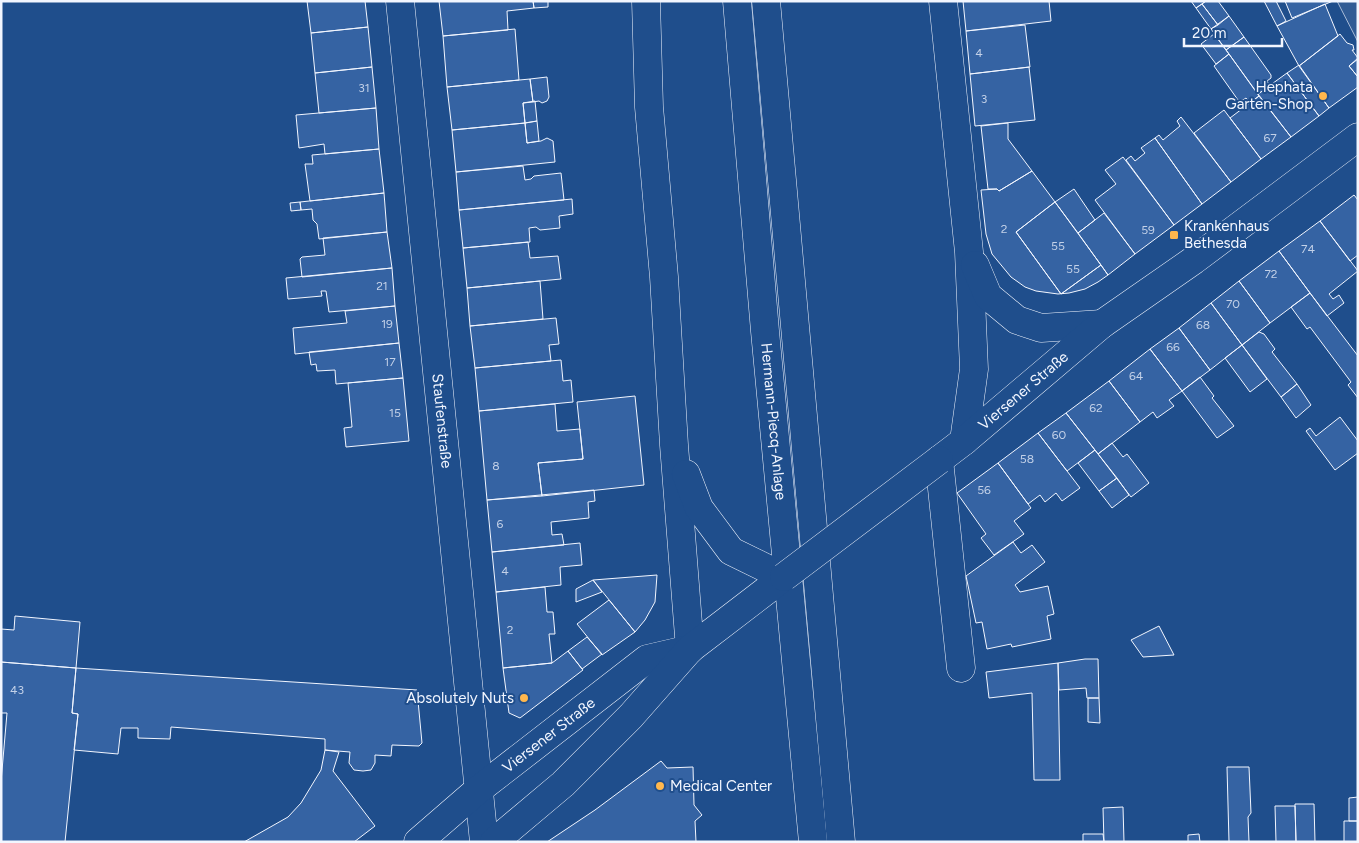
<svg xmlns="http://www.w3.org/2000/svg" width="1359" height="843" viewBox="0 0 1359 843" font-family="Figtree,sans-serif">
<rect width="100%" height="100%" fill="#1f4e8c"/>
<path fill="#305b95" stroke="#a8bbd7" d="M1337 1H1358V42Z"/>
<path fill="#3563a3" stroke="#f2f6ff" d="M307 1H365L368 27 311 33Z
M439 1H533L534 8 507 11 508 30 443 36Z
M533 1H548V7L534 8Z
M963 1H1049L1051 21 966 31Z
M1191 1H1206L1196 8Z
M1206 1H1218L1229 16 1218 25 1202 4Z
M1264 1H1276L1286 21 1277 26Z
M1285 1H1333L1292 18Z
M1202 4 1218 25 1211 29 1196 8Z
M1325 4 1338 36 1299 66 1277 26Z
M1229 16 1244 37 1226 50 1211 29Z
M1025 25 1030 67 970 74 966 31Z
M368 27 372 67 315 73 311 33Z
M515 29 519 80 447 87 443 36Z
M1214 34 1229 54 1216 64 1201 44Z
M1340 34 1347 43 1353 45 1354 50H1352L1358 58 1349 66 1358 77V87L1329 108 1299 66Z
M1244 37 1271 75V78L1267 81 1270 86 1258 94 1226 50Z
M1229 54 1259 96 1250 103 1246 98 1243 100H1238L1214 66Z
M1358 59V77L1349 66Z
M1299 65 1329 108 1319 116 1287 73Z
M372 67 376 108 319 113 315 73Z
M1029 67 1035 120 975 126 970 74Z
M1287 73 1319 116 1291 137 1258 94Z
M547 77 549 97 547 101 542 103 539 101 533 102 530 79Z
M530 79 533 102 523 103 525 123 452 130 447 87Z
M1259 96 1291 137 1261 159 1230 118Z
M535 101 537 121 525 123 523 103Z
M376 108 379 149 325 154 324 144 299 148 296 115Z
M1224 110 1261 159 1231 182 1194 133Z
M1181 117 1231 182 1202 204 1155 138 1159 135 1163 140 1180 126 1177 121Z
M537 121 539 141 527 143 525 123Z
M525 123 527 143 541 141 547 138 553 141 555 162 456 172 452 130Z
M1008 123V139L1032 171 999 191 997 189H988L981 126Z
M1155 138 1202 204 1174 225 1126 160 1131 156 1135 161 1145 153 1141 148Z
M379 149 384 193 310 201 305 164H313L312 155Z
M1123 157 1174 225 1135 254 1095 200 1116 184 1105 170Z
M523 166 525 180 531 179 534 176 561 173 564 200 459 210 456 172Z
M1032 171 1055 202 1016 232 1061 294 1101 265 1108 275 1098 282 1085 289 1069 293 1058 294 1036 291 1025 287 1011 277 992 254 986 234 981 190 997 189 999 191Z
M1074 189 1095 220 1078 233 1055 202Z
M384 193 387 232 319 239 317 224 313 220 312 209 301 210 300 202Z
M1354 195 1358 200V255L1350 261 1320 221Z
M572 199 573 214 559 216 560 228 540 230 536 227 529 228 530 242 463 248 459 210Z
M300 202 301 210 291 211 290 203Z
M1055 202 1101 265 1061 294 1016 232Z
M1104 213 1135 254 1108 275 1078 233Z
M1320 221 1358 271 1329 294 1333 299 1339 295 1344 303 1327 316 1279 251Z
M387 232 392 268 302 277 300 259 302 257 325 255 323 238Z
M528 242 530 258 558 256 561 279 467 288 463 248Z
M1279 251 1310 293 1270 323 1239 281Z
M392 268 395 306 329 312 326 291H321L322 296 288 299 286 278Z
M540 281 543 319 470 326 467 288Z
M1239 281 1270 323 1242 345 1211 303Z
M1310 293 1358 356V398L1348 385 1351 382 1310 327 1307 329 1291 307Z
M1211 303 1242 345 1210 370 1179 328Z
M395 306 399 343 295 354 293 328 347 323 345 311Z
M556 318 559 344 549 345 551 361 475 368 470 326Z
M1179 328 1210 370 1182 391 1150 349Z
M1259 332 1264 334 1275 349 1272 352 1297 384 1281 397 1242 345Z
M399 343 403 378 336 384 335 370 317 371 316 364 311 365 309 352Z
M1242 345 1267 379 1250 392 1225 358Z
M1150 349 1182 391 1169 400 1174 406 1157 418 1153 412 1140 422 1109 381Z
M561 360 563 381 571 380 573 402 479 411 475 368Z
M1200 377 1214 396 1212 398 1234 426 1217 438 1182 391Z
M403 378 409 441 346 447 344 428 352 427 348 383Z
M1109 381 1140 422 1098 454 1066 413Z
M1297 384 1311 405 1296 418 1281 397Z
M635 396 644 485 542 496 538 463 583 459 577 402Z
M555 404 557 431 580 429 583 459 538 463 542 496 487 500 479 411Z
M1066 413 1095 450 1067 471 1038 433Z
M1340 417 1358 441V453L1335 470 1306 431 1310 428 1316 436Z
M1038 433 1080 488 1062 501 1056 493 1045 502 1040 495 1028 504 998 463Z
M1112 443 1123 457 1127 454 1149 483 1131 497 1098 454Z
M1095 450 1117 478 1099 491 1078 463Z
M998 463 1031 508 1014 521 1024 534 994 555 981 538 986 534 957 493Z
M1117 478 1129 495 1112 508 1099 491Z
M594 490 595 501 588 502 589 518 551 522 552 535 562 534 564 545 492 552 487 500Z
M1013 542 1021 553 1032 545 1045 562 1015 585 1020 592 1048 586 1054 614 1047 616 1051 639 1012 647 1011 644 987 649 982 622 976 623 966 576Z
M580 543 582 565 560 567 561 585 496 592 492 552Z
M657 575 655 602 645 620 635 632 593 580Z
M593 580 602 592 576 602V589Z
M545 587 547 612H553L555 634H549L552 663 503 668 496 592Z
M609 600 635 632 602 655 577 624Z
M15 616 80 622 76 668 1 662V629L14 630Z
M1159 626 1174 655 1143 657 1131 640Z
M587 637 602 654 582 669 568 651Z
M568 651 583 670 520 718 509 713 503 668 552 663Z
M1085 659H1098L1099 698H1087L1086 688 1059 690 1058 663Z
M1 662 76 668 72 713 78 714 65 842H1V782L7 713H1Z
M1058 663 1060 780H1034L1032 693 989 698 986 672Z
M76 668 417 690 422 743 419 746 392 745 391 756 375 755V763L371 770 363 771 354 770 349 763 350 752 325 750V739L171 727 170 739 138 738V728H121L118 754 74 750 78 714 72 713Z
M1088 698H1099L1100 723 1088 722Z
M325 750 339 752 333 771 375 826 354 842H244L288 817 301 803 321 770Z
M661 761 667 768 693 767 694 805 702 815 695 821 696 842H547L595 810Z
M1227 767H1249L1251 813 1248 817 1249 842H1229Z
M1358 797V821H1349V798Z
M1295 804H1314L1315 842H1296Z
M1275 806H1295L1296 842H1276Z
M1123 807 1124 842H1104L1103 808Z
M1344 821H1358V842H1344Z
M1083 834H1103L1104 842H1083Z
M1199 834 1200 842H1188V835Z"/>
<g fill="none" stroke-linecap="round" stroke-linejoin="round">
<g stroke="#f2f6ff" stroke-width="29">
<g id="minor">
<path id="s1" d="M400 1 484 842"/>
<path d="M939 460 961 668"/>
</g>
</g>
<g stroke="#f2f6ff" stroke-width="29">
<g id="major">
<path d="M646 1 649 107 664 277 674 445 690 649"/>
<path id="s2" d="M737 1 765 331 813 842"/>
<path d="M766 1 841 842"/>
<path d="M943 1 969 252 974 369 964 441"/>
<path d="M975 265 988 296 1017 320 1041 328 1102 324"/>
<path id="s3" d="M939 460 964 441 1102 324 1194 260 1358 137"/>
<path id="s4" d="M418 842 478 790 647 659 690 649"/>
<path d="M494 842 563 784 631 716 690 649 784 577 731 551 699 508 686 474"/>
</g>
</g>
<use href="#minor" stroke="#1f4e8c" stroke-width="28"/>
<use href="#major" stroke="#1f4e8c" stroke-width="28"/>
<g stroke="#f2f6ff" stroke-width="29" stroke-linecap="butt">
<path id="major-bridge" d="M784 577 939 460"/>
</g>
<use href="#major-bridge" stroke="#1f4e8c" stroke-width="28"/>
</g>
<g fill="#ffb74d" stroke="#1f4e8c" stroke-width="2">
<circle cx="1323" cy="96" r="5"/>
<rect x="1169" y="230" width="10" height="10" rx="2.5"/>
<circle cx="524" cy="698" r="5"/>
<circle cx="660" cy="786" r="5"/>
</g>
<g text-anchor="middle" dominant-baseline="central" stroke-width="4" stroke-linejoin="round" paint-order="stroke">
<g font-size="12" fill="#c3d1e8">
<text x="979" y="53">4</text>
<text x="364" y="88">31</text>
<text x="984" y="99">3</text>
<text x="1270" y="138">67</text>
<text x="1004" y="229">2</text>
<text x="1148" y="230">59</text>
<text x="1058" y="246">55</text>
<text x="1308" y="249">74</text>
<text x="1073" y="269">55</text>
<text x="1271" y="274">72</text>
<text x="382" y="286">21</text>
<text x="1233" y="304">70</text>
<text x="387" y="324">19</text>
<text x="1203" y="325">68</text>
<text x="1173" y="347">66</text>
<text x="390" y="362">17</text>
<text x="1136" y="376">64</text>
<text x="1096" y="408">62</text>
<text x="395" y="413">15</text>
<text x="1059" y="435">60</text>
<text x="1027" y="459">58</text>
<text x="496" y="466">8</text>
<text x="984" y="490">56</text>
<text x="500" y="524">6</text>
<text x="505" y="571">4</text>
<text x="510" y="630">2</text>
<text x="17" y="690">43</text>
</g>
<g font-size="15" fill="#f2f6ff" stroke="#1f4e8c" text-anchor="end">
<text x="1313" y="87">Hephata<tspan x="1313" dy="17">Garten-Shop</tspan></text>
<text x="1184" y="226" text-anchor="start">Krankenhaus<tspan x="1184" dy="17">Bethesda</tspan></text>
<text x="514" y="698">Absolutely Nuts</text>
<text x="670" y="786" text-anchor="start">Medical Center</text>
</g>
<g font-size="15" fill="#f2f6ff" stroke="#1f4e8c">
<text stroke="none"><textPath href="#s3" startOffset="109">Viersener Straße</textPath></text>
<text stroke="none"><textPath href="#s1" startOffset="422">Staufenstraße</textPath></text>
<text stroke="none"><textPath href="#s2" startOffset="422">Hermann-Piecq-Anlage</textPath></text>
<text stroke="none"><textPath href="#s4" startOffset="169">Viersener Straße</textPath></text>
</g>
</g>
<rect width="1359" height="843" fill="none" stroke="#f2f6ff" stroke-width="5"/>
<path d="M1184 38v8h98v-8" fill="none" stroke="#f2f6ff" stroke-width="2.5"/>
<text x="1192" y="38" font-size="15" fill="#f2f6ff" stroke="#1f4e8c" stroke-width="4" paint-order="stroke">20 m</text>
</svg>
